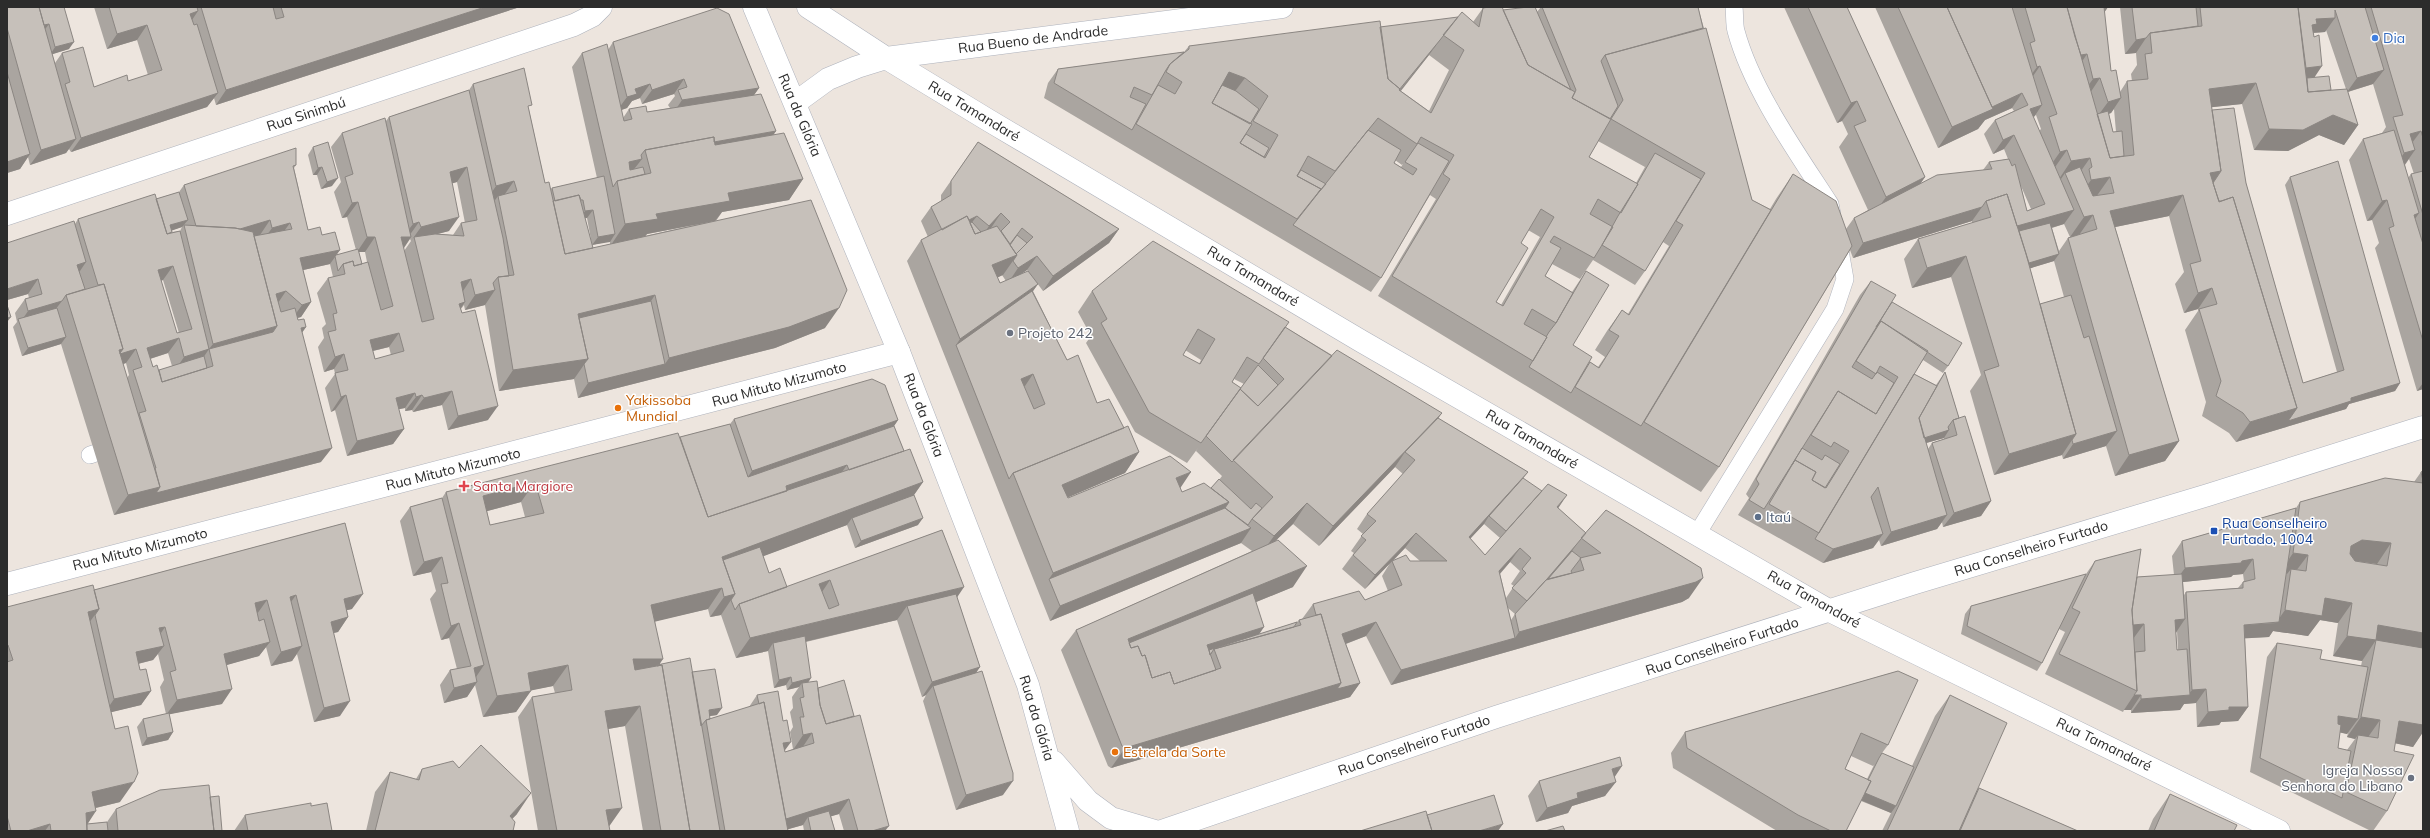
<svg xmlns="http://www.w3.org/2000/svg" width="2430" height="838" viewBox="0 0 2430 838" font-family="Mulish,sans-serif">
<rect width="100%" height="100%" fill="#ede5de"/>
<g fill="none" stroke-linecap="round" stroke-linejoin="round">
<g stroke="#aeb2bc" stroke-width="18">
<path id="service" d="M1734 7C1735 15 1734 24 1736 31 1752 90 1797 153 1830 204L1832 214
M90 455 116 446
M1697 534 1835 309 1845 279 1838 239"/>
</g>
<g stroke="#aeb2bc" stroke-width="23">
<path id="minor" d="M7 214 574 25 592 16 601 7
M7 584 899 352"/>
</g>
<g stroke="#aeb2bc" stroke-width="23">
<path id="tertiary" d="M754 7 899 352 1028 685 1068 831
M808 7 886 58 988 120 1361 341 1830 611 2279 831
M795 103 828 79 857 67 886 58 1282 7
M1054 762 1088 801 1111 818 1155 831
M1162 831 1496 717 1915 583 2208 495 2423 427"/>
</g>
<use href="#service" stroke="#fff" stroke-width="17"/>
<use href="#minor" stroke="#fff" stroke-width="22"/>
<use href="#tertiary" stroke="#fff" stroke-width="22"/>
</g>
<path fill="#aaa5a0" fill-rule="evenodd" d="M7 7H64L69 49 52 54 55 63 62 53 94 87 128 81 148 75 137 40 107 49 94 7H520L216 105 214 98 207 107 71 152 69 149 66 153 30 165 28 157 20 169 7 173Z
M1541 7H1698L1752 200 1770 209 1776 199 1793 174 1846 229 1854 218 1868 210 1839 147 1848 134 1842 121 1837 123 1784 7H1847L1925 177 1921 183 1983 170 1989 162 2008 159 2004 149 1993 154 1984 134 1995 120 2014 111 2012 108 1985 120 1978 129 1938 148 1875 7H2108L2104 13 2111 71 2120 92 2127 81H2132L2131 74 2137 65 2136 53 2125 54 2120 7H2423V389L2417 391 2375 248 2379 243 2372 220 2367 221 2349 160 2363 139 2382 133 2386 127 2373 84 2348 92 2358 125 2344 145 2319 135 2288 151 2254 150 2242 104 2212 107V110L2246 183 2303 383 2337 372 2285 185 2290 177 2400 383 2395 391 2349 404 2346 409 2236 442 2229 433 2202 416 2206 402 2185 330 2198 311V309L2184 313 2175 284 2184 272 2169 216 2115 227 2179 441 2165 461 2115 476 2106 446 2063 459 2062 455 1994 475 1970 391 1981 375 1951 277 1912 288 1904 259 1918 239 1972 223V221L1853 258 1850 250 1719 467 1701 492 1378 296 1436 199 1430 195 1381 278 1371 292 1044 98 1048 83 1058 69 1184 52 1189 46 1380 27 1473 22 1483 8 1503 10 1537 12ZM2326 30 2346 89 2331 90 2315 77 2313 33 2325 32ZM1429 55 1449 70 1429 111 1401 91ZM2114 109 2116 132H2113L2109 114 2111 113ZM2036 115 2041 129 2039 131 2033 117ZM1598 141 1645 167 1636 183 1589 157ZM2409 159 2414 174H2411L2408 178 2405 165ZM1395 160 1402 165 1403 164 1401 167 1394 163ZM2021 186 2031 209 2027 211ZM2064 224 2070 237 2068 238 2059 251 2052 228ZM1528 230 1540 237 1501 305 1496 302 1521 243ZM1663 242 1669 246 1628 314 1622 310 1607 331 1595 350 1605 357 1598 367 1590 362 1584 370 1573 345 1586 271 1572 292 1545 276 1552 264 1580 279 1593 260 1635 285 1645 271ZM2054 261 2064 297 2040 304 2030 268Z
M613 42 759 88 754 95 776 131 774 134 803 179 789 200 722 212 716 221 825 328 775 348 578 398 574 379 499 391 485 305 465 310 464 305 461 309 488 420 448 430 442 405 413 412 412 410 405 411V408L398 409 404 429 393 444 347 456 335 410 331 412 325 388 335 374 334 369 324 372 318 347 324 338 322 328 326 324 317 293 328 278 333 277 330 264 303 270 311 302 301 317 298 318V320L306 327 302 333 321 462 114 515 61 344 22 356 13 327 17 322 15 313 25 299 29 298 28 294 7 300 75 224 78 219 156 199 179 192 184 185 296 165 294 168 308 230 322 235 340 250 336 255 356 250 347 217 342 218 334 192 341 182 331 147 342 133 386 121 389 117 469 90 473 84 529 110 545 183 550 190 552 188 597 178 572 67 582 53 608 50ZM674 94 675 96 668 105 670 108 647 112 629 109 623 118 621 110 627 108 632 101 640 98 642 104ZM457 182 465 223H461L453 235 437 234 449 231 452 183ZM585 218H587L592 245 610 241V244L593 248ZM699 224 645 236 647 234ZM182 227 180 231 172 232V230ZM410 239 411 241 404 251V248ZM359 252H365L367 262 362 264ZM163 280 179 333H177L161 281ZM389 347 391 355 375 359 373 351ZM168 353 172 366 159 370 153 367 150 359ZM126 363 129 375 127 378 123 364Z
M978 142 1119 229 1109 243 1043 291 1031 275 1038 284 1033 291 1067 360 1097 403 1124 428 1139 452 1125 473 1068 497V498L1180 488 1182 492 1211 488 1219 480 1222 476 1196 451 1198 448 1187 463 1135 432 1086 343 1091 336 1078 312 1092 291 1285 327 1528 472 1523 478 1558 508 1586 533 1689 598 1682 602 1391 685 1366 636 1346 644 1360 683 1350 697 1111 768 1108 766 1061 650 1076 630 1252 551 1241 543 1050 621 907 261 921 240 928 237 921 221 931 207 941 201V195ZM1027 270 1028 271 1020 275ZM1002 275 1006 281 1000 283 997 278ZM1185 350 1201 360 1199 364 1183 355ZM1234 379 1244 384 1241 388 1232 382ZM1395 467 1403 474 1367 514 1357 529 1363 534 1351 551 1354 553 1342 569 1365 589 1390 563 1382 576 1388 591 1365 600 1313 604 1302 619 1299 620 1297 622 1259 634 1256 602 1293 587 1275 541 1293 524 1319 546ZM1484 524 1500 538 1485 555 1470 538ZM1405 548 1420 561H1393ZM1510 562 1520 571 1511 584 1514 586 1506 598 1500 574ZM1508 608 1515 614 1511 620Z
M313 147 332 186 321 189 317 175H313L308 155Z
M1871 281 1892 302 1948 366 1943 373 1923 360 1914 374 1936 385 1945 372 1959 418 1991 501 1981 516 1943 527 1942 522 1937 529 1881 546 1879 540 1873 548 1823 563 1738 515 1749 498 1746 494 1860 295ZM1944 438V439L1932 443 1928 449 1926 443Z
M734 419 898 420 894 426 904 451 923 482 914 495 918 525 855 548 847 525 763 556 769 573 787 587 942 530 957 597 980 667 975 673 1003 795 956 810 923 701 926 695 922 697 897 620 806 642 808 682 818 688 854 716 885 831H844L839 814 831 816 835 831H804L803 825 788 829V831H643L625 726 608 729 609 831H538L518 717 532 697 555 693 553 686 531 690 516 712 483 717 475 685 467 697 444 703 440 685 450 670 457 669 449 638 441 640 430 599 436 591 431 572 413 576 400 521 410 507 442 498 446 492 680 437 730 424ZM521 502 525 517 490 525 487 511ZM708 609 710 617 721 615 736 658 768 651 774 688 786 685 787 690 799 687 792 697 793 708 790 712 793 727 790 732 793 749 785 752 757 695 749 707 710 719V716L717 715 692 672 660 664 655 621Z
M2423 471V732L2413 747 2395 743 2387 811 2373 831H2371L2332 812 2250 772 2267 657 2277 643 2320 659 2361 666 2362 661 2333 656 2338 623 2320 620 2308 636 2273 631 2269 637 2245 638 2248 707 2238 721 2221 722 2219 725 2197 727 2196 703 2184 704 2180 710 2131 713V710H2124L2123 712 2045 674 2065 632 2059 629 2042 663 2037 671 1961 634 1965 614 1971 606 2086 574 2095 561 2137 577 2174 575 2172 556 2182 541 2296 508 2300 502 2414 482 2421 472ZM2355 561 2377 564 2376 565ZM2243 574 2244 581 2243 582 2238 588 2186 592 2184 595 2183 582 2231 577 2233 575ZM2177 631 2178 649 2177 650 2176 633ZM2340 732 2347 734 2348 733 2347 737 2355 739 2347 750 2338 748Z
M345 523 352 609 347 610 348 617 338 632 333 633 340 716 314 722 297 654 292 661 271 666 266 647 259 656 226 665 222 704 169 714 173 732 168 740 142 746 137 727 143 719 166 714 160 687 164 680 158 654 153 660 138 664 140 670 151 691 141 705 111 712 120 802 96 808 87 824 107 822 116 809 210 797 222 831H7V607L94 590Z
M1898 671 1888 745 1882 753 1912 766 1935 716 1950 695 1977 791 1979 788 2078 831H1882L1891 813 1861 801 1846 831H1777L1673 768 1671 753 1685 732ZM1851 756 1873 766 1874 765 1867 779 1845 769Z
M459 768 517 814 512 819 513 831H366L375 792 390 772 416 779 422 769Z
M1614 778 1605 796 1572 806 1568 813 1536 822 1528 796 1539 781Z
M2170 794 2234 831H2148L2153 819Z
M311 806 332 831H234L245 815Z"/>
<path fill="#8b8682" d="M485 7H520L216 105 226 90Z
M2101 7H2108L2101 17Z
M198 11 188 26 190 14Z
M2335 18 2325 32 2311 33 2302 40 2316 19Z
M49 24 43 32 38 27Z
M147 25 137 40 107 49 117 34Z
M2146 38 2136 53 2125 54 2136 40Z
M1440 40 1429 55 1386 109 1396 95Z
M74 42 69 49 50 55 55 47Z
M2087 54 2077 69 2071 70 2081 55Z
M2040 66 2026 86 2022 87 2037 67Z
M2322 66 2312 81 2298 82 2301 68Z
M2384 70 2373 84 2347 92 2357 78Z
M1229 72 1245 78 1230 98 1220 85Z
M2100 78 2090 93 2082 94 2093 79Z
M684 79 674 94 642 104 652 90Z
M2256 83 2242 104 2195 109 2209 89Z
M650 84 640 98 632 101 627 108 616 112 627 97 635 89Z
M759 88 749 102 672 115 682 100Z
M218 93 207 107 71 152 81 138Z
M2022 93 2012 108 1985 120 1978 129 1938 148 1952 127 1986 110Z
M2121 98 2111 113 2097 117 2108 102Z
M1857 101 1842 121 1837 123 1851 103Z
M2042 105 2032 120 2030 109Z
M2333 115 2358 125 2344 145 2319 135 2288 151 2254 150 2269 129Z
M776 131 766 145 646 154Z
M2421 131 2406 151 2410 134Z
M2014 135 2004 149 1993 154 2003 140Z
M76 139 66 153 30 165 41 150Z
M2067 150 2053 170 2046 172 2060 152Z
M2415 150 2401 170 2390 174 2404 153Z
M30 154 20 169 7 173V162Z
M2090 158 2076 178 2065 173 2059 182H2057L2071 161Z
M642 159 631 173 618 176 629 162Z
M322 167 317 175H313L318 168Z
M467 167 457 182 440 187 450 172Z
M2221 171 2207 192 2210 173Z
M1925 177 1910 198 1872 217 1886 197Z
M2110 177 2096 197 2076 201 2091 180Z
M338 178 332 186 321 189 327 182Z
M803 179 789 200 722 212 715 221 647 234 643 239 611 245 625 224 656 214 728 193Z
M514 181 500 201 498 196 493 203 482 207 496 186Z
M2183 195 2169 216 2096 231 2110 211Z
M2387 200 2372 220 2367 221 2382 201Z
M358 202 347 217 342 218 352 203Z
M1982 207 1972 221 1853 258 1863 243Z
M593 210 587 218 580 219 585 211Z
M2074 210 2064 224 2010 240 2013 227Z
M1001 213 991 228 979 241 989 226Z
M2419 213 2405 234 2414 215Z
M2093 215 2079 235 2070 237 2084 217Z
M977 216 966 230 943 233Z
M459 217 449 231 415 240 414 237 411 241 421 227Z
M188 220 182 227 165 233 170 225Z
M270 220 260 235 225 245 232 231Z
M419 222 409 236 411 237 401 252V237H403L413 224Z
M290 223 279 238 262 242 272 228Z
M1119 229 1109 243 1043 291 1053 276Z
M615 234 610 242 592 245 598 237Z
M367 237H375L365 252H357Z
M340 250 330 264 290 273 300 258Z
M2059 254 2054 261 2012 274 2017 266Z
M1017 255 1003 275 978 286 992 265Z
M1037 256 1027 270 1008 283 1018 268Z
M1966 256 1951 277 1912 288 1927 268Z
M86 262 76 277 77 265Z
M173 266 163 280 148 285 158 270Z
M38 279 28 294 7 300V289Z
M471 279 461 294V282Z
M1038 284 1023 305 956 345 960 339Z
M2212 288 2198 309 2184 313 2198 293Z
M495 290 485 305 465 310 475 295Z
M286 291 276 306V294Z
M655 295 641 316 577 331 578 314Z
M62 301 51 315 20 323 28 311Z
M311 302 301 317 292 319 302 305Z
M465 302 455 317 459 304Z
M839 308 825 328 775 348 578 398 588 383 665 364 669 358Z
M11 317 7 322V318Z
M277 326 263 346 209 349 199 364 174 372 184 357 209 349 213 344Z
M306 327 295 342 301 328Z
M399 333 389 347 360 354 370 340Z
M66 337 61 344 22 356 28 348Z
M179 338 168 353 140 362 147 348Z
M123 349H136L126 363 109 369 119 350Z
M344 354 334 369 324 372 335 357Z
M588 359 574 379 499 391 513 370Z
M1033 374 1023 389 1021 379Z
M2400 383 2395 391 2349 404 2346 409 2236 442 2250 422 2297 408Z
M2423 383V389L2417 391Z
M452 391 442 405 413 412 424 398Z
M415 393 405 408 385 412 396 398Z
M346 395 335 410 331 412 341 397Z
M422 395 412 410 405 411 416 397Z
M498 406 488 420 448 430 458 416Z
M1442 413 1428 433 1405 452 1395 467 1319 546 1333 526Z
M898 420 884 441 738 491 752 471Z
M404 429 393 444 347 456 357 441Z
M1949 430 1944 438 1912 447 1918 440Z
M2117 431 2106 446 2063 459 2073 444Z
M2076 434 2062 455 1994 475 2009 454Z
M2179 441 2165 461 2115 476 2129 455Z
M332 448 321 462 114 515 128 495 160 487Z
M1139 452 1125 473 1048 506 1062 485Z
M847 465 837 479 778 509 786 486Z
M1191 472 1177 493 1176 478Z
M1528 472 1517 486 1489 516 1484 524 1459 551 1469 537Z
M535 482 521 502 469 516 483 496Z
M923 482 909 502 852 518 847 525 721 572 722 557Z
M1567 495 1557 510V507Z
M1991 501 1981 516 1943 527 1954 513Z
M1229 502 1215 522 1049 579 1053 573Z
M1307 503 1293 524 1259 557 1274 536Z
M1947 515 1937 529 1881 546 1891 532Z
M923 518 918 525 855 548 861 541Z
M1251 528 1241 543 1050 621 1060 606Z
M1416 533 1405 548 1365 589 1375 575Z
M1883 534 1873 548 1823 563 1833 549Z
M2362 540 2391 543 2377 564 2348 560 2351 546Z
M1576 545 1567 559 1528 601Z
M1520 548 1510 562 1489 586 1499 571Z
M2293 553 2308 555 2293 575 2291 569 2287 574H2279Z
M442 557 431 572 413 576 424 562Z
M2253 559 2243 574 2233 575 2231 577 2174 583 2185 568Z
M1307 566 1293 587 1134 652 1128 639Z
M1703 578 1689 598 1682 602 1391 685 1401 670 1515 638 1519 632Z
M830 580 816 601 819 584Z
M964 587 950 608 907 606 897 620 774 649 773 643 768 651 736 658 750 638Z
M722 588 708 609 637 626 651 605Z
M363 594 352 609 334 613 344 599Z
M735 594 721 615 710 617 724 597Z
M296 595 286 609 290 597Z
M2325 598 2352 603 2338 623 2320 620 2308 636 2273 631 2269 637 2234 639 2244 625 2276 623 2285 610Z
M267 600 257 614 255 603Z
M99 609 84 630 88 612Z
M348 617 338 632 320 636 331 622Z
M2185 619 2175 634V620Z
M1376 622 1366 636 1332 649 1342 634Z
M459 623 449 638 441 640 451 626Z
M2144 624 2133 639 2129 625Z
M2378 625 2423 633V656L2376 640 2362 661 2333 656 2347 636Z
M165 627 155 642 159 628Z
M1264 627 1254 642 1214 649 1210 656 1207 645Z
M270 642 259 656 213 669 224 654Z
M164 646 153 660 125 667 136 652Z
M302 646 292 661 271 666 281 652Z
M633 659H663L657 668V665L646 679 619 680Z
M484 665 474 680V668Z
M568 665 553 686 514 694 531 691 516 712 483 717 497 696 528 673Z
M980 667 970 682 933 686 926 695 922 697 932 682Z
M791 677 786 685 774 688 779 680Z
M811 678 806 686 802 683 799 687 787 690 792 683Z
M477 682 467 697 444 703 454 688Z
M1341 683H1360L1350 697 1111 768 1125 748Z
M232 689 222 704 166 715 177 700Z
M2206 689 2196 703 2184 704 2180 710 2131 713 2141 699 2188 695 2192 690Z
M151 691 141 705 104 714 114 699Z
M2134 695H2141L2131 710H2124Z
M350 701 340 716 314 722 324 708Z
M640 706 625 726 591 732 605 711Z
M2229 707H2248L2238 721 2221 722 2219 725 2197 727 2208 712Z
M722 708 717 715 703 717 709 710Z
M2338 716 2358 719 2347 734 2328 730Z
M2361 717 2380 720 2366 740 2358 735 2355 739 2347 737Z
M2399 721 2423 725V732L2413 747 2384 741Z
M173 732 168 740 142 746 147 738Z
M812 733 802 748 793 750 803 735Z
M791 742 780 757 783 743Z
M1622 766 1612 781V769Z
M1013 781 1003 795 956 810 966 795Z
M134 782 120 802 78 812 92 792Z
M1616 782 1605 796 1572 806 1568 813 1536 822 1547 808 1577 793Z
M1863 792 1896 806 1891 813 1858 799Z
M531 793 517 814 500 831 510 816Z
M849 799 839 814 809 823 808 817 803 825 782 831 781 820Z
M622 808 608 828 606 810Z
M96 811 83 831 86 813Z
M50 824 45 831H27Z
M1503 824 1498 831H1479Z
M889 826 885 831H872Z"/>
<path fill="#c6c0ba" stroke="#8b8682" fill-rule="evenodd" d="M7 7H39L76 139 41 150 7 28Z
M39 7H64L74 42 55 47 49 24 44 25Z
M109 7H197L198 11 190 14 194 25 197 24 218 93 81 138 65 84 70 82 62 53 83 47 94 87 127 75 128 81 162 70 147 25 117 34Z
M201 7H273L276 19 284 17 281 7H485L226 90Z
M1489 7H1502L1528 65 1575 92 1572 98 1611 119 1589 157 1638 184 1621 213 1598 199 1590 214 1613 227 1594 258 1554 236 1550 242 1561 248 1545 276 1573 293 1556 323 1532 309 1524 324 1547 337 1533 361 1392 276 1450 179 1443 174 1454 155 1421 137 1417 144 1378 118 1335 171 1308 156 1297 176 1321 189 1297 219 1136 124 1158 85 1175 94 1182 82 1166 72 1170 64 1189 49V46L1380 21 1388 79 1400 89 1399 90 1431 113 1464 50 1443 35 1462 12 1479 27 1483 8ZM1229 72 1245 78 1268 96 1253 121 1278 135 1265 158 1240 143 1252 124 1212 103ZM1541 209 1554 217 1503 306 1496 302 1528 248 1521 243Z
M1528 7H1535L1571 90 1528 65 1503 10Z
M1542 7H1698L1703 28 1605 55 1601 61 1618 106 1610 119 1572 98 1576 90Z
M1808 7H1847L1925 177 1886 197 1854 126 1866 121 1857 101 1851 103Z
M1898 7H1947L1993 109 1952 127Z
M1947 7H2012L2042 105 2030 109 2074 210 2017 226 2007 194 1986 201 1982 207 1863 243 1854 218 1937 175 1992 169 1989 162 2009 159 2012 166 2015 164 2027 211 2045 204 2014 135 2003 140 1995 120 2028 105 2022 93 1992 107Z
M2025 7H2067L2110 158 2134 155 2127 81 2148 79 2145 54 2152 53 2150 33 2202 26 2200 7H2298L2308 92 2347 89 2358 125 2333 115 2303 130 2269 129 2256 83 2209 89 2221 171 2210 173 2219 202 2233 197 2297 408 2250 422 2243 413 2216 396 2221 381 2199 309 2217 304 2212 288 2198 293 2190 264 2201 261 2183 195 2110 211 2179 441 2129 455 2068 238 2097 229 2093 215 2084 217 2065 173 2080 167 2093 196 2114 193 2110 177 2091 180 2089 169 2092 167 2090 158 2071 161 2067 150 2060 152 2049 117 2057 114 2040 66 2037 67 2030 43 2035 41Z
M2067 7H2104L2111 71 2116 70 2121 98 2108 102 2100 78 2093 79 2087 54 2081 55 2075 37Z
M2132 7H2196L2198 26 2150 33 2146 38 2136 40Z
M2298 7H2365L2384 70 2357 78 2335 10V18L2316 19 2317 24 2312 25 2314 37 2319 35 2322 66 2306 68Z
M2371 7H2423V138L2421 131 2410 134 2415 150 2404 153 2393 117 2403 115Z
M717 8 729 14 759 88 682 100 678 90 687 87 684 79 652 90 650 84 635 89 637 94 627 97 613 42Z
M1458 17 1440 40 1399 90 1400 89 1388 79 1380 27Z
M1706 28 1752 200 1771 210 1641 426 1575 387 1590 362 1599 368 1619 336 1609 330 1622 310 1629 315 1683 225 1676 221 1705 173 1611 119 1623 100 1605 55Z
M607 44 624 121 632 119 629 109 646 106 647 112 761 94 776 131 714 142V137L645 150 641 155 642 159 629 162 630 170 643 167 645 174 617 181 613 187 582 53Z
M1184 52 1170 64 1166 70 1152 95 1134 87 1130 97 1146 104 1132 130 1054 83 1058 69Z
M524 68 532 105 528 106 545 183 549 182 565 254 811 200 847 290 839 308 789 327 669 358 655 295 578 314 588 359 513 370 498 277 514 275 498 196 517 191 514 181 496 186 473 84Z
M7 72 30 154 7 162Z
M2329 76 2331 90 2308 92 2307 78Z
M1222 85 1236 91 1259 109 1250 124 1212 103Z
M469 90 503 238 509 276 498 277 493 283 495 290 475 295 471 279 461 282 465 302 459 304 462 313 475 310 498 406 458 416 452 391 424 398 422 395 416 397 415 393 396 398 404 429 357 441 346 395 341 397 335 373 348 370 344 354 335 357 328 332 336 330 333 314 337 313 328 278 345 274 343 264 353 261 354 266 368 262 381 310 393 306 375 237H367L358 202 352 203 345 177 353 174 342 133 385 118 411 237H401L422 322 434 319 414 237 435 234 464 236 461 223 477 220 467 167 450 172 459 217 421 227 419 222 413 224 389 117ZM399 333 404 351 375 359 370 340Z
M2234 108 2246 183 2303 383 2344 370 2290 177 2338 161 2400 383 2351 398V401L2288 421 2297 408 2233 197 2221 201H2219L2213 183 2221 171 2212 110Z
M2108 111 2113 132 2122 131 2124 156 2110 158 2097 114Z
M1368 130 1401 150 1394 163 1413 175 1417 169 1405 162 1418 143 1449 161 1381 278 1293 225Z
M2394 130 2419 213 2414 215 2423 244V341L2389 228 2394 226 2387 200 2382 201 2363 139Z
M784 133 803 179 728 193 730 201 656 214 658 219 625 224 617 181 651 173 645 150 714 137 715 145Z
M1246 134 1269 148 1264 157 1240 143Z
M328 142 338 178 327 182 322 167 318 168 313 147Z
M978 142 1119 229 1053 276 1037 256 1018 268 1013 261 1017 255 1016 254 1033 237 1022 228 1010 244 1001 231 1010 222 1001 213 989 226 977 216 969 220 967 216 942 230 931 207 951 195V181Z
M296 148V165L293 166 308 230 320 227 322 235 335 232 340 250 300 258 311 302 302 305 286 291 276 294 281 312 295 308 298 320 304 319 306 327 301 328 332 448 156 493 160 487 155 468H156L139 413 146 411 133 370 142 367 136 349 120 354V353L123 349 104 284 98 285 78 219 155 194 167 234 180 231 209 349 184 357 179 338 147 348 153 367 157 365 162 382 213 366 209 349 273 332 277 326 254 236 292 229 290 223 272 228 270 220 240 229 235 228 196 226 184 185ZM173 266 192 329 177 333 158 270Z
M1655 153 1701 179 1645 271 1602 245 1618 216 1638 184H1637Z
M1301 170 1326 184 1318 193 1321 189 1297 176Z
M2423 171V215L2411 174Z
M1793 174 1836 201 1852 246 1719 467 1644 422Z
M604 176 615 234 598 237 593 210 585 211 583 200H581L579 195 555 201 552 188Z
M179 192 188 220 170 225 172 232 167 234 156 199Z
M2007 194 2026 254 2076 434 2009 454 1984 371 1999 366 1966 256 1927 268 1918 239 1991 217 1986 201Z
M579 195 593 248 565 254 553 201Z
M967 216 975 234 997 226 1017 255 992 265 1000 283 1028 271 1038 284 960 339 921 240Z
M74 221 86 262 77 265 85 289 66 295 62 301 28 311 25 299 42 294 38 279 7 289V243Z
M972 222 981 232 975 234 970 223Z
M2050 223 2059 254 2029 263 2019 231Z
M184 225 235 228 253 232 277 326 213 344Z
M1017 235 1027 243 1016 254 1010 245Z
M1153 241 1289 322 1259 364 1247 357 1232 382 1241 388 1201 443 1149 412 1101 323 1107 319 1092 291ZM1198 329 1215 339 1200 364 1183 355Z
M358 249 362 264 354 266 353 261 343 264 338 271 335 256 336 255Z
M1586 271 1609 285 1573 345 1592 357 1571 393 1529 367 1547 337H1546L1549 332 1556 323Z
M1871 281 1896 295 1852 367 1872 379 1877 372 1894 383 1876 414 1838 391 1764 509 1749 500 1759 484 1756 479Z
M104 284 123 349 119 350 160 487 128 495 66 295Z
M1032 291 1067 360 1078 355 1097 403 1109 399 1124 428 1013 473 1009 479 956 345ZM1033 374 1045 404 1034 409 1021 379Z
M2071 295 2084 338 2089 336 2117 431 2073 444 2072 440 2076 434 2040 304Z
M651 301 665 364 588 383 584 364 588 359 579 318Z
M1892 302 1962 343 1948 366 1881 321 1876 327Z
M7 305 11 317 7 318Z
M57 308 66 337 28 348 18 319Z
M1881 321 1928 351 1819 533 1769 504 1795 460 1816 472 1812 480 1826 488 1849 451 1834 442 1831 447 1811 435 1838 391 1876 414 1898 377 1880 366 1876 374 1856 361Z
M1285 327 1332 356 1232 462 1206 436 1240 389 1258 406 1284 379 1263 358Z
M1337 350 1442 413 1333 526 1307 503 1274 536 1252 519 1273 497 1233 460Z
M204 356 207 368 162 382 159 370Z
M1258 365 1278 385 1258 406 1240 389Z
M1945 372 1959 418 1953 420 1948 427 1949 430 1924 438 1919 418 1937 386Z
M1914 374 1937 386 1919 418 1947 515 1891 532 1878 487 1871 497 1883 534 1833 549 1815 539Z
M872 379 885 385 898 420 752 471 734 419Z
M1965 416 1991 501 1954 513 1932 443 1957 435 1953 420Z
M1438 418 1528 472 1469 537 1485 555 1548 484 1567 495 1557 507 1586 533 1576 545 1547 579 1546 580 1527 601 1512 588 1526 573 1522 569 1531 558 1520 548 1499 571 1515 638 1401 670 1376 622 1342 634 1360 683 1337 689 1341 683 1321 614 1316 615 1313 604 1359 591 1365 600 1402 585 1392 561 1406 555 1410 561H1447L1416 533 1375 575 1353 555 1366 540 1361 536 1376 521 1367 514 1415 460 1405 452Z
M730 424 748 477 894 426 904 451 849 470 847 465 786 486 787 491 708 517 680 437Z
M1128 426 1139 452 1062 485 1068 498 1170 456 1191 472 1176 478 1182 492 1204 483 1229 502 1053 573 1013 473Z
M678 433 708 517 910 449 923 482 722 557 735 594 724 597 722 588 651 605 663 659H633L635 670 662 665 690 831H661L640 706 605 711 622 808 606 810 610 831H557L532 697 572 690 568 665 528 673 531 691 497 696 446 492ZM535 482 544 513 490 525 483 496Z
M1802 448 1822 460 1825 455 1840 464 1825 488 1812 480 1816 472 1795 460 1792 465Z
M2423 471V481L2421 472Z
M1523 478 1542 491 1506 531 1489 516Z
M2385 478 2423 483V633L2378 625 2376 640 2347 636 2352 603 2325 598 2322 616 2285 610 2291 569 2306 571 2308 555 2293 553 2300 502ZM2362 540 2391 543 2387 566 2355 561 2350 554 2351 546Z
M1219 479 1251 509 1256 503 1262 508 1252 519 1248 525 1225 508 1229 502 1211 488Z
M914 495 923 518 861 541 852 518Z
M442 498 484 665 474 668 477 682 454 688 450 670 471 666 459 623 451 626 441 584 448 583 442 557 424 562 410 507Z
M1225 508 1251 528 1060 606 1049 579Z
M2296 508 2279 622 2244 625 2248 707H2229V710L2208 712 2206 689 2192 690 2186 592 2243 588V582L2255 579 2253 559 2242 561 2241 563 2185 568 2182 541Z
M1606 510 1701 568 1703 578 1696 582 1519 632 1515 614 1546 580 1584 570 1580 558 1601 553 1581 538Z
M345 523 363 594 344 599 348 617 331 622 350 701 324 708 296 595 290 597 302 646 281 652 267 600 255 603 259 621 264 619 270 642 224 654 232 689 177 700 170 672 176 670 165 627 159 628 164 646 136 652 140 670 146 669 151 691 114 699 95 615 99 609 94 590Z
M942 530 964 587 750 638 739 604ZM830 580 839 605 829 609 819 584Z
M1278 540 1307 566 1128 639 1131 648 1138 646 1142 656 1145 655 1152 678 1170 672 1174 684 1221 668 1214 649 1301 625 1299 620 1321 614 1341 683 1125 748 1122 746 1076 630Z
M760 547 769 573 780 568 787 587 739 604 735 610 731 600 735 594 723 560Z
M2141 549 2132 610 2137 691 2059 654 2080 612 2072 608 2095 561Z
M1572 551 1581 558 1571 571 1572 573 1548 579Z
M2086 574 2042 663 1967 626 1971 606Z
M2182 574 2185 619 2175 620 2177 650 2187 649 2190 695 2141 699V695H2134L2137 691 2135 652 2145 651 2144 624 2133 625 2132 610 2137 577Z
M93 585 99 609 88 612 115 729 128 726 138 773 134 782 92 792 96 811 86 813 87 831H51L50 824 27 831H11L7 816V662L13 660 8 645H7V607Z
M1253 593 1264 627 1207 645 1216 670 1174 684 1170 672 1152 678 1145 655 1142 656 1138 646 1131 648 1129 643Z
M956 594 980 667 932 682 907 606Z
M1297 622 1294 627 1214 649 1210 655 1209 650Z
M805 636 811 678 792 683 791 677 779 680 773 643Z
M2376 640 2423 648V725L2399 721 2394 751 2414 755 2387 811 2346 792 2358 735 2378 738 2380 720 2361 717Z
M2277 643 2322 650 2320 659 2368 667 2358 719 2338 716V724L2341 725 2338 748 2351 751 2342 798 2260 758Z
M690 658 720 831H690L662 665 657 666V665Z
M715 669 722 708 709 710 710 719 706 720 701 726 692 672Z
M982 671 1013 773V781L966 795 933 686Z
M1898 671 1918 680 1888 745 1861 733 1845 769 1871 781 1846 831H1831L1798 815 1687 748 1685 732Z
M844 680 854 716 826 724 820 705 818 688Z
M817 681 820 705 826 724 860 715 889 826 872 831H858L849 799 786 819 764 702 759 704 757 695 778 691 783 721 787 720 791 742 783 743 785 752 814 743 812 733 803 735 800 717H804L800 698 804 697 802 683Z
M1950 695 2007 723 1959 831H1887Z
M764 702 788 831H725L706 720Z
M169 713 173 732 147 738 143 719Z
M481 745 531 793 510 816 515 822 513 831H375L390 772 419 780 422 769 453 761 459 768Z
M1882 753 1914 767 1896 806 1865 793 1871 781 1868 780 1879 758Z
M1620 757 1622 766 1612 769 1616 782 1577 793 1578 798 1547 808 1539 781Z
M209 785 214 831H118L116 809 160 790Z
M1979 788 2078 831H1960Z
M2170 794 2237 825 2234 831H2154Z
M1494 795 1503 824 1479 831H1432L1427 815Z
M219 796 222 831H214L210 797Z
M311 803V806L327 803 332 831H248L245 815Z
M829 811 835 831H811L808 817Z
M1426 811 1432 831H1360Z
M107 822 108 831H87V824Z
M1563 826 1565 831H1545Z"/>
<circle fill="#3f7fe0" stroke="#fff" stroke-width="1.5" cx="2375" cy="38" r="4"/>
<g fill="#6b7280" stroke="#fff" stroke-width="1.5">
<circle cx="1010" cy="333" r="4"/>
<circle cx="2411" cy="778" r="4"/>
</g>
<g fill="#e8710a" stroke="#fff" stroke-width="1.5">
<circle cx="618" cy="408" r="4"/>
<circle cx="1115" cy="752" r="4"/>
</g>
<path fill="#e0444e" stroke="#fff" stroke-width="1.5" d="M462 480h4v4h4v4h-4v4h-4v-4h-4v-4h4z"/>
<circle fill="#5c6f8a" stroke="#fff" stroke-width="1.5" cx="1758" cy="517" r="4"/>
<rect fill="#1a4fb4" stroke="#fff" stroke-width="1.5" x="2210" y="527" width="8" height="8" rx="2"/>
<g text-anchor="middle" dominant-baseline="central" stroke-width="3" stroke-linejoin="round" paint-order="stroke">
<g font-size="14" fill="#366cbe" stroke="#fff" text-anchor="start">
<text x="2383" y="38">Dia</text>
</g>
<g font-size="14" fill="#2c2c2c" stroke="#fff">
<text transform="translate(1033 39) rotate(-7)">Rua Bueno de Andrade</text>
<text transform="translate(974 111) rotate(31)">Rua Tamandaré</text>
<text transform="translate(306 114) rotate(-18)">Rua Sinimbú</text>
<text transform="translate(800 115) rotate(67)">Rua da Glória</text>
<text transform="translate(1253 276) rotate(31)">Rua Tamandaré</text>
<text transform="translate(779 384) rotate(-15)">Rua Mituto Mizumoto</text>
<text transform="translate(924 415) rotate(69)">Rua da Glória</text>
<text transform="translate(1532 439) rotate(30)">Rua Tamandaré</text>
<text transform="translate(453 469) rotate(-14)">Rua Mituto Mizumoto</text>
<text transform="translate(2031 548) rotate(-17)">Rua Conselheiro Furtado</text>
<text transform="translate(140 549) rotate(-14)">Rua Mituto Mizumoto</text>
<text transform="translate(1814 599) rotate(29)">Rua Tamandaré</text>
<text transform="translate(1722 646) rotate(-18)">Rua Conselheiro Furtado</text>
<text transform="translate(1037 718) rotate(73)">Rua da Glória</text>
<text transform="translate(2104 744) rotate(26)">Rua Tamandaré</text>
<text transform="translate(1414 745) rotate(-19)">Rua Conselheiro Furtado</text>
</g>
<g font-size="14" fill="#5b616d" stroke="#fff" text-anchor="start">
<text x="1018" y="333">Projeto 242</text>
<text x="2403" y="770" text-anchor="end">Igreja Nossa<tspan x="2403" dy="16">Senhora do Libano</tspan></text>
</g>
<g font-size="14" fill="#c56008" stroke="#fff" text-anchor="start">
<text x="626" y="400">Yakissoba<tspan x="626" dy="16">Mundial</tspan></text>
<text x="1123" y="752">Estrela da Sorte</text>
</g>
<g font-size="14" fill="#be3a42" stroke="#fff" text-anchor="start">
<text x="473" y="486">Santa Margiore</text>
</g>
<g font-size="14" fill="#4e5e75" stroke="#fff" text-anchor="start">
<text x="1766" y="517">Itaú</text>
</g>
<g font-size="14" fill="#164399" stroke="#fff" text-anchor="start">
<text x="2222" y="523">Rua Conselheiro<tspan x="2222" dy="16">Furtado, 1004</tspan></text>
</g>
</g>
<rect width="2430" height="838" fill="none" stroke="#2c2c2c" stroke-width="16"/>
</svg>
